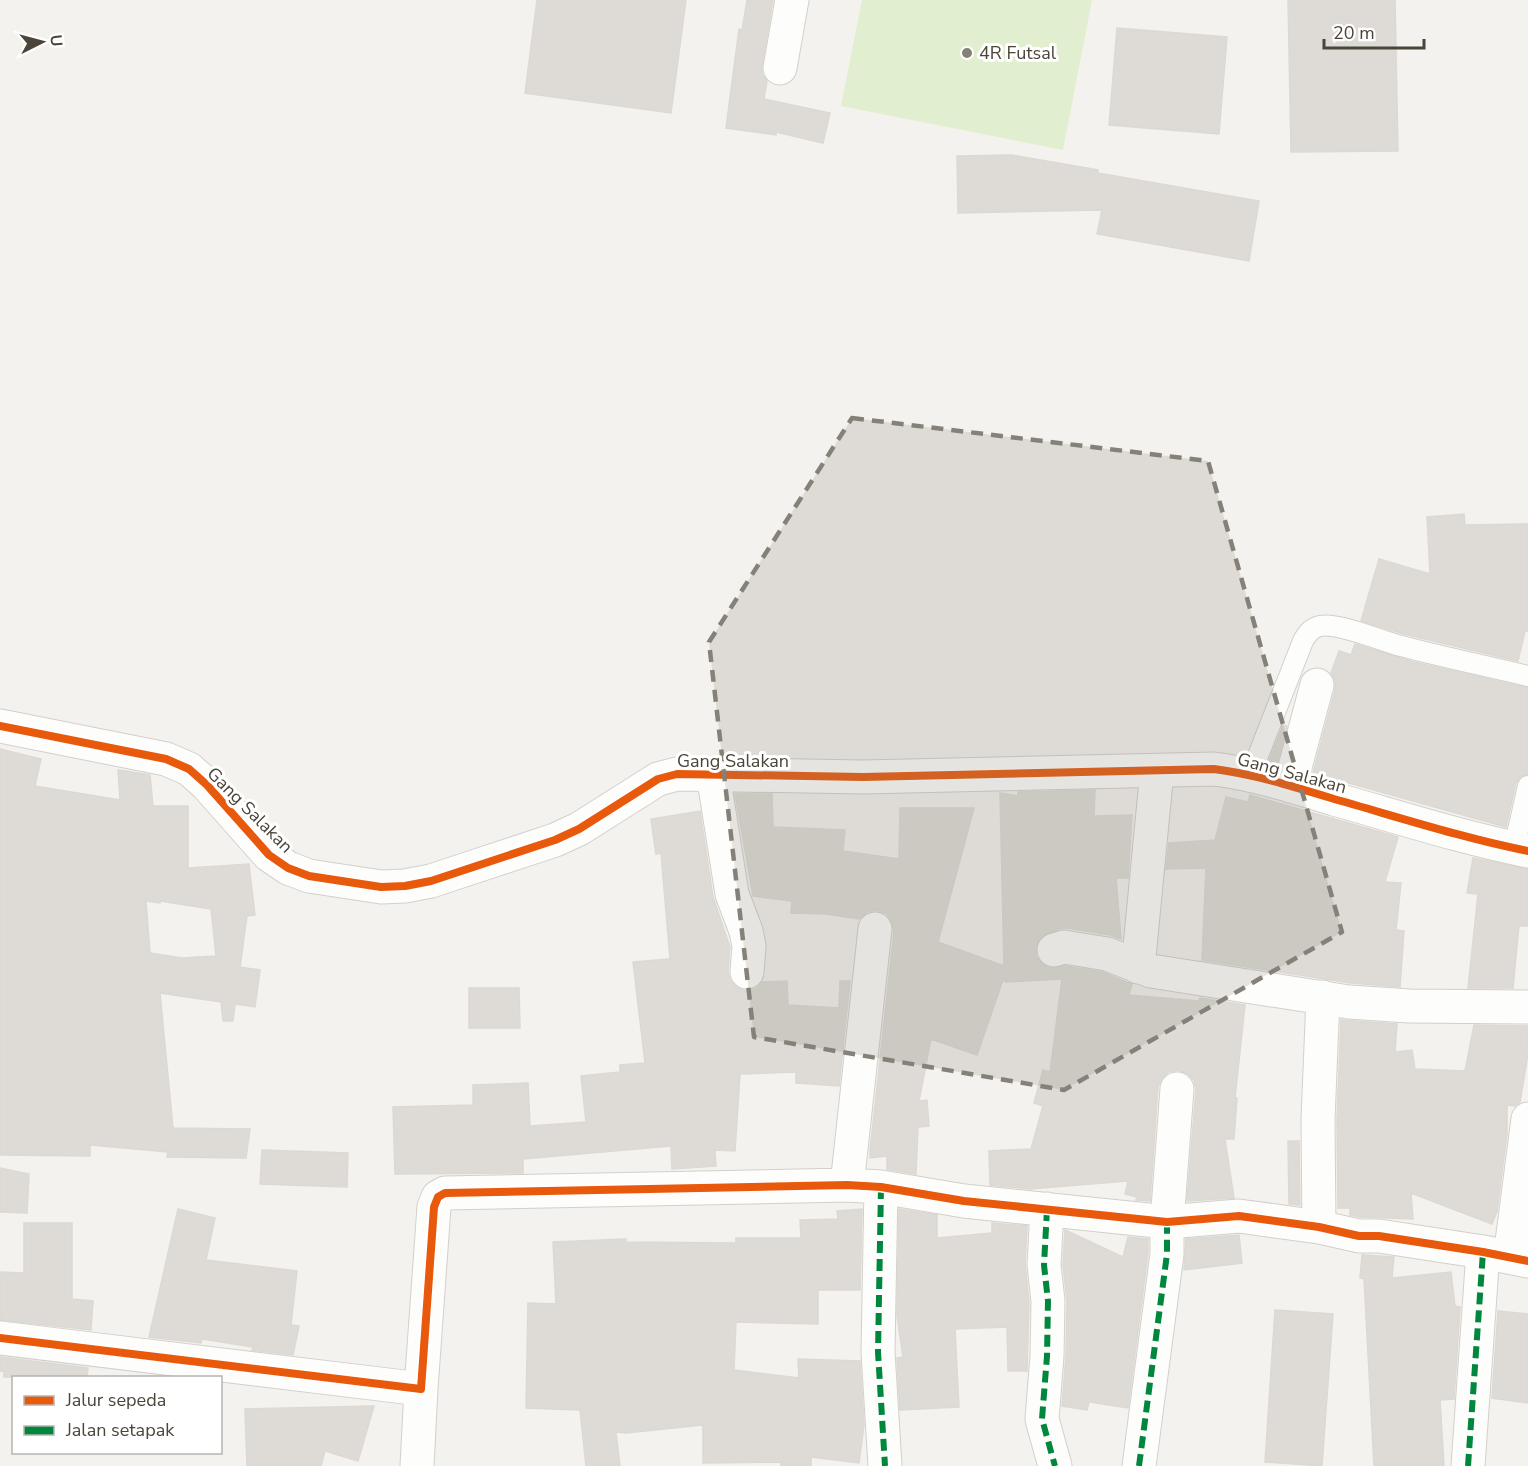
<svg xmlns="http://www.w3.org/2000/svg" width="1528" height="1466" viewBox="0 0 1528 1466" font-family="'Nunito Sans',sans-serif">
<rect width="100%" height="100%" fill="#f4f2ee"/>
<path fill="#e1eecf" d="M862 0H1092L1063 150 841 106Z"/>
<path fill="#dedbd6" stroke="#dcd9d4" stroke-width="1.5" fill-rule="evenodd" d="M537 0H686L671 113 525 93Z
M747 0H773L762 65V74L767 81 764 99 830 113 823 143 776 132V135L726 128 739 29 742 30Z
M1288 0H1395L1398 151 1291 152Z
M1117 28 1227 37 1219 134 1109 125Z
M1012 155 1098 170V173L1259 201 1249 261 1097 234 1102 210 958 213 957 156Z
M1464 514 1465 525 1528 524V631H1525L1518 661 1404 634 1361 621 1379 559 1430 574 1427 517Z
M1355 644 1414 662 1528 688V774L1520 777 1516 783 1506 827 1313 773 1335 690V681L1331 673 1339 651 1351 655Z
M1283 725 1287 726 1277 763 1269 761Z
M0 749 41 759 35 786 120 800 118 770 150 775 153 806H188V868L249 864 255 915 247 916 240 967 260 970 255 1007 235 1004 233 1021H223L221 1002 160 993 173 1128 250 1129 246 1158 167 1157 168 1152 90 1145V1156L0 1155ZM146 901 160 903V901L211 909 216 956 182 958 150 953Z
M1095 790 1094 816 1132 815 1128 878H1116L1121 939 1110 935 1067 928 1059 929 1040 938 1036 946V956L1042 964 1049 968 1065 966 1102 972 1126 982 1132 984 1129 995 1199 1001 1200 998 1245 1005 1235 1098H1237L1234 1139H1225L1234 1198 1187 1201 1196 1090 1194 1080 1188 1074 1178 1070 1169 1072 1162 1078 1158 1087 1150 1201 1136 1200 1137 1197 1125 1194 1128 1181 1030 1189 990 1185 989 1151 1031 1149 1043 1106 1034 1103 1043 1070 1050 1072 1062 979 1005 982 1004 977 977 1055 931 1039 919 1101 927 1100 929 1126 918 1127 916 1174 887 1169V1156L870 1158V1151L894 931 892 922 887 914 876 910 867 912 859 919 826 914 791 913 792 901 753 896 735 794H772L773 827 845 830 843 851 899 859 900 808H974L938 942 1004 966 1000 793 1018 796V792Z
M1250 795 1398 837 1385 882 1401 883 1396 930 1404 931 1400 987 1351 983 1202 960 1206 868 1166 869 1169 843 1215 840 1226 797 1248 802Z
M700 811 713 897 730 947 728 971 730 980 736 987 746 991 756 989 763 982 787 981 788 1005 839 1008 840 981H850L839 1086 796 1083V1072L740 1074 735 1151 715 1150 716 1166 672 1169 671 1146 523 1159V1173L395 1174 393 1107 473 1105V1085L528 1083 530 1126 586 1122 581 1076 620 1072V1065L645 1063 633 962 670 959 661 853 656 854 651 819Z
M1473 858 1528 869V926H1519L1513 988H1468L1478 894 1467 893Z
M469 988H519L520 1028H469Z
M1341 1020 1397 1024 1395 1052 1412 1050 1415 1069 1465 1071 1474 1025 1528 1026V1054L1520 1102 1515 1106 1507 1105V1134L1497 1211 1492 1224 1411 1193 1413 1219 1361 1217 1350 1215V1208H1338L1337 1120Z
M1288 1141H1299L1300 1205 1289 1204Z
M262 1150 348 1153 347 1187 260 1184Z
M0 1168 29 1174 27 1213 0 1212Z
M178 1209 215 1218 206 1260 297 1271 291 1325 299 1326 293 1355 252 1350 253 1347 202 1339 201 1343 149 1337Z
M862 1209 860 1290H818V1324L736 1322 734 1370 799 1378 798 1359 860 1361 864 1425 859 1463 811 1457V1466H781V1462L703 1463V1425L626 1433 616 1432 620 1466H586L580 1410 526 1408 528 1303 556 1304 553 1242 626 1239V1242L736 1243V1238H801L800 1220 838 1219 837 1211Z
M899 1209 937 1215V1238L992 1233V1223L1027 1226 1025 1264 1029 1302 1027 1371H1008L1007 1327 955 1329 959 1407 900 1410 897 1358 903 1357 897 1316Z
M24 1223H72V1299L93 1301 91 1330 0 1320V1272L24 1273Z
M1065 1230 1123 1257 1128 1237 1148 1239V1253L1128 1408 1089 1402 1087 1410 1062 1406 1066 1356 1067 1301 1063 1264Z
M1239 1235 1242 1263 1184 1270 1186 1239Z
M1362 1255 1394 1257 1392 1278 1451 1272 1455 1306 1460 1307 1454 1399 1440 1400 1444 1466H1374L1364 1279 1360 1278Z
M1275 1310 1333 1314 1322 1466 1265 1462Z
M1498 1311 1528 1314V1403L1492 1398Z
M0 1357 88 1368 87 1377H4V1372L0 1371Z
M374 1406 358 1461 325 1451 321 1466H247L245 1409Z"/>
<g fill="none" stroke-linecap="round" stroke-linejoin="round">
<g stroke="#d2d0cb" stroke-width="22">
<path id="lane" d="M1250 776 1303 641C1307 634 1311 628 1320 626 1338 622 1381 641 1401 646 1443 657 1486 666 1528 676
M1514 848 1528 786"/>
</g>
<g stroke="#d2d0cb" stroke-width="35">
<path id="street" d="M780 68 792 0
M0 726 166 759 189 769 207 785 269 855 288 868 309 876 381 887 405 886 431 881 555 840 579 829 658 779 677 774 863 777 1214 769C1254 774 1295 787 1334 799 1398 817 1463 838 1528 851
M713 774 732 894 746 931 749 946 747 972
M1290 786 1317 685
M1054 950 1064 947 1107 954 1151 971 1349 1002 1409 1006 1528 1007
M1138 967 1157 771
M847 1185 875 929
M881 1187 878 1352 885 1466
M1047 1209 1044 1265 1048 1301 1047 1356 1042 1419 1055 1466
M1319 1227 1318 1120 1323 997
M1510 1257 1528 1119
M0 1338 421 1389 434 1207 438 1197 445 1193 847 1185 881 1187 964 1201 1167 1222 1239 1216 1319 1227 1359 1236H1379L1483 1252 1528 1261
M417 1466 421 1389
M1139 1466 1167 1254V1222L1177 1089
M1468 1466 1483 1252"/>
</g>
<use href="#lane" stroke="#fdfdfc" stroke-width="20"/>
<use href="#street" stroke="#fdfdfc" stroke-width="33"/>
<path stroke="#00873e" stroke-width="6" stroke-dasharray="12 6" stroke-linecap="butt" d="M881 1187 878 1352 885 1466
M1047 1209 1044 1265 1048 1301 1047 1356 1042 1419 1055 1466
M1139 1466 1167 1254V1222
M1468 1466 1483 1252"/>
<g stroke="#fff" stroke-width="11">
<path id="cycleway" d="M0 726 166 759 189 769 207 785 269 855 288 868 309 876 381 887 405 886 431 881 555 840 579 829 658 779 677 774 863 777 1214 769C1254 774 1295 787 1334 799 1398 817 1463 838 1528 851
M0 1338 421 1389 434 1207 438 1197 445 1193 847 1185 881 1187 964 1201 1167 1222 1239 1216 1319 1227 1359 1236H1379L1483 1252 1528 1261"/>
</g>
<use href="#cycleway" stroke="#e8590c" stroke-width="8"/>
</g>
<path fill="#868178" fill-opacity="0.2" stroke="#868178" stroke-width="4.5" stroke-dasharray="12 8" stroke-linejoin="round" d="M852 418 1208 461 1342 932 1064 1090 754 1037 709 642Z"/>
<circle fill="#868178" stroke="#fff" stroke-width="2" cx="967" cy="53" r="6"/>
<g text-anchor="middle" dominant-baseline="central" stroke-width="6" stroke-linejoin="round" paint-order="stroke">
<g font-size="18" fill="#4b4439" stroke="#fff" text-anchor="start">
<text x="979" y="53">4R Futsal</text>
</g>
<g font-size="18" fill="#4b4439" stroke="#fff">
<text x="733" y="761">Gang Salakan</text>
<text transform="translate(1292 773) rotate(15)">Gang Salakan</text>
<text transform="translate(250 810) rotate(45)">Gang Salakan</text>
</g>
</g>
<rect x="12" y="1376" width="210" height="78" fill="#ffffff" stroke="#b7b4b0" stroke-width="1.5"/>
<rect x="24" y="1396" width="30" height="9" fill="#e8590c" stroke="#b7b4b0" stroke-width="1.5"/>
<text x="66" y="1406" font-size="18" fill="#4b4439">Jalur sepeda</text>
<rect x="24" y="1426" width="30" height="9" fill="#00873e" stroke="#b7b4b0" stroke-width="1.5"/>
<text x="66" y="1436" font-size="18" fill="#4b4439">Jalan setapak</text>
<g transform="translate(42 42) rotate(84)" stroke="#ffffff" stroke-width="4.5" paint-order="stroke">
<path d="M0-4.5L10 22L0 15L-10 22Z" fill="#4b4439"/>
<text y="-9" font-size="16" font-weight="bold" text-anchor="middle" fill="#4b4439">U</text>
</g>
<path d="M1324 39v9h100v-9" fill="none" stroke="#4b4439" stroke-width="3"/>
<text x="1333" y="39" font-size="18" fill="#4b4439" stroke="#ffffff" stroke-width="4.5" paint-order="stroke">20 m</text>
</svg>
